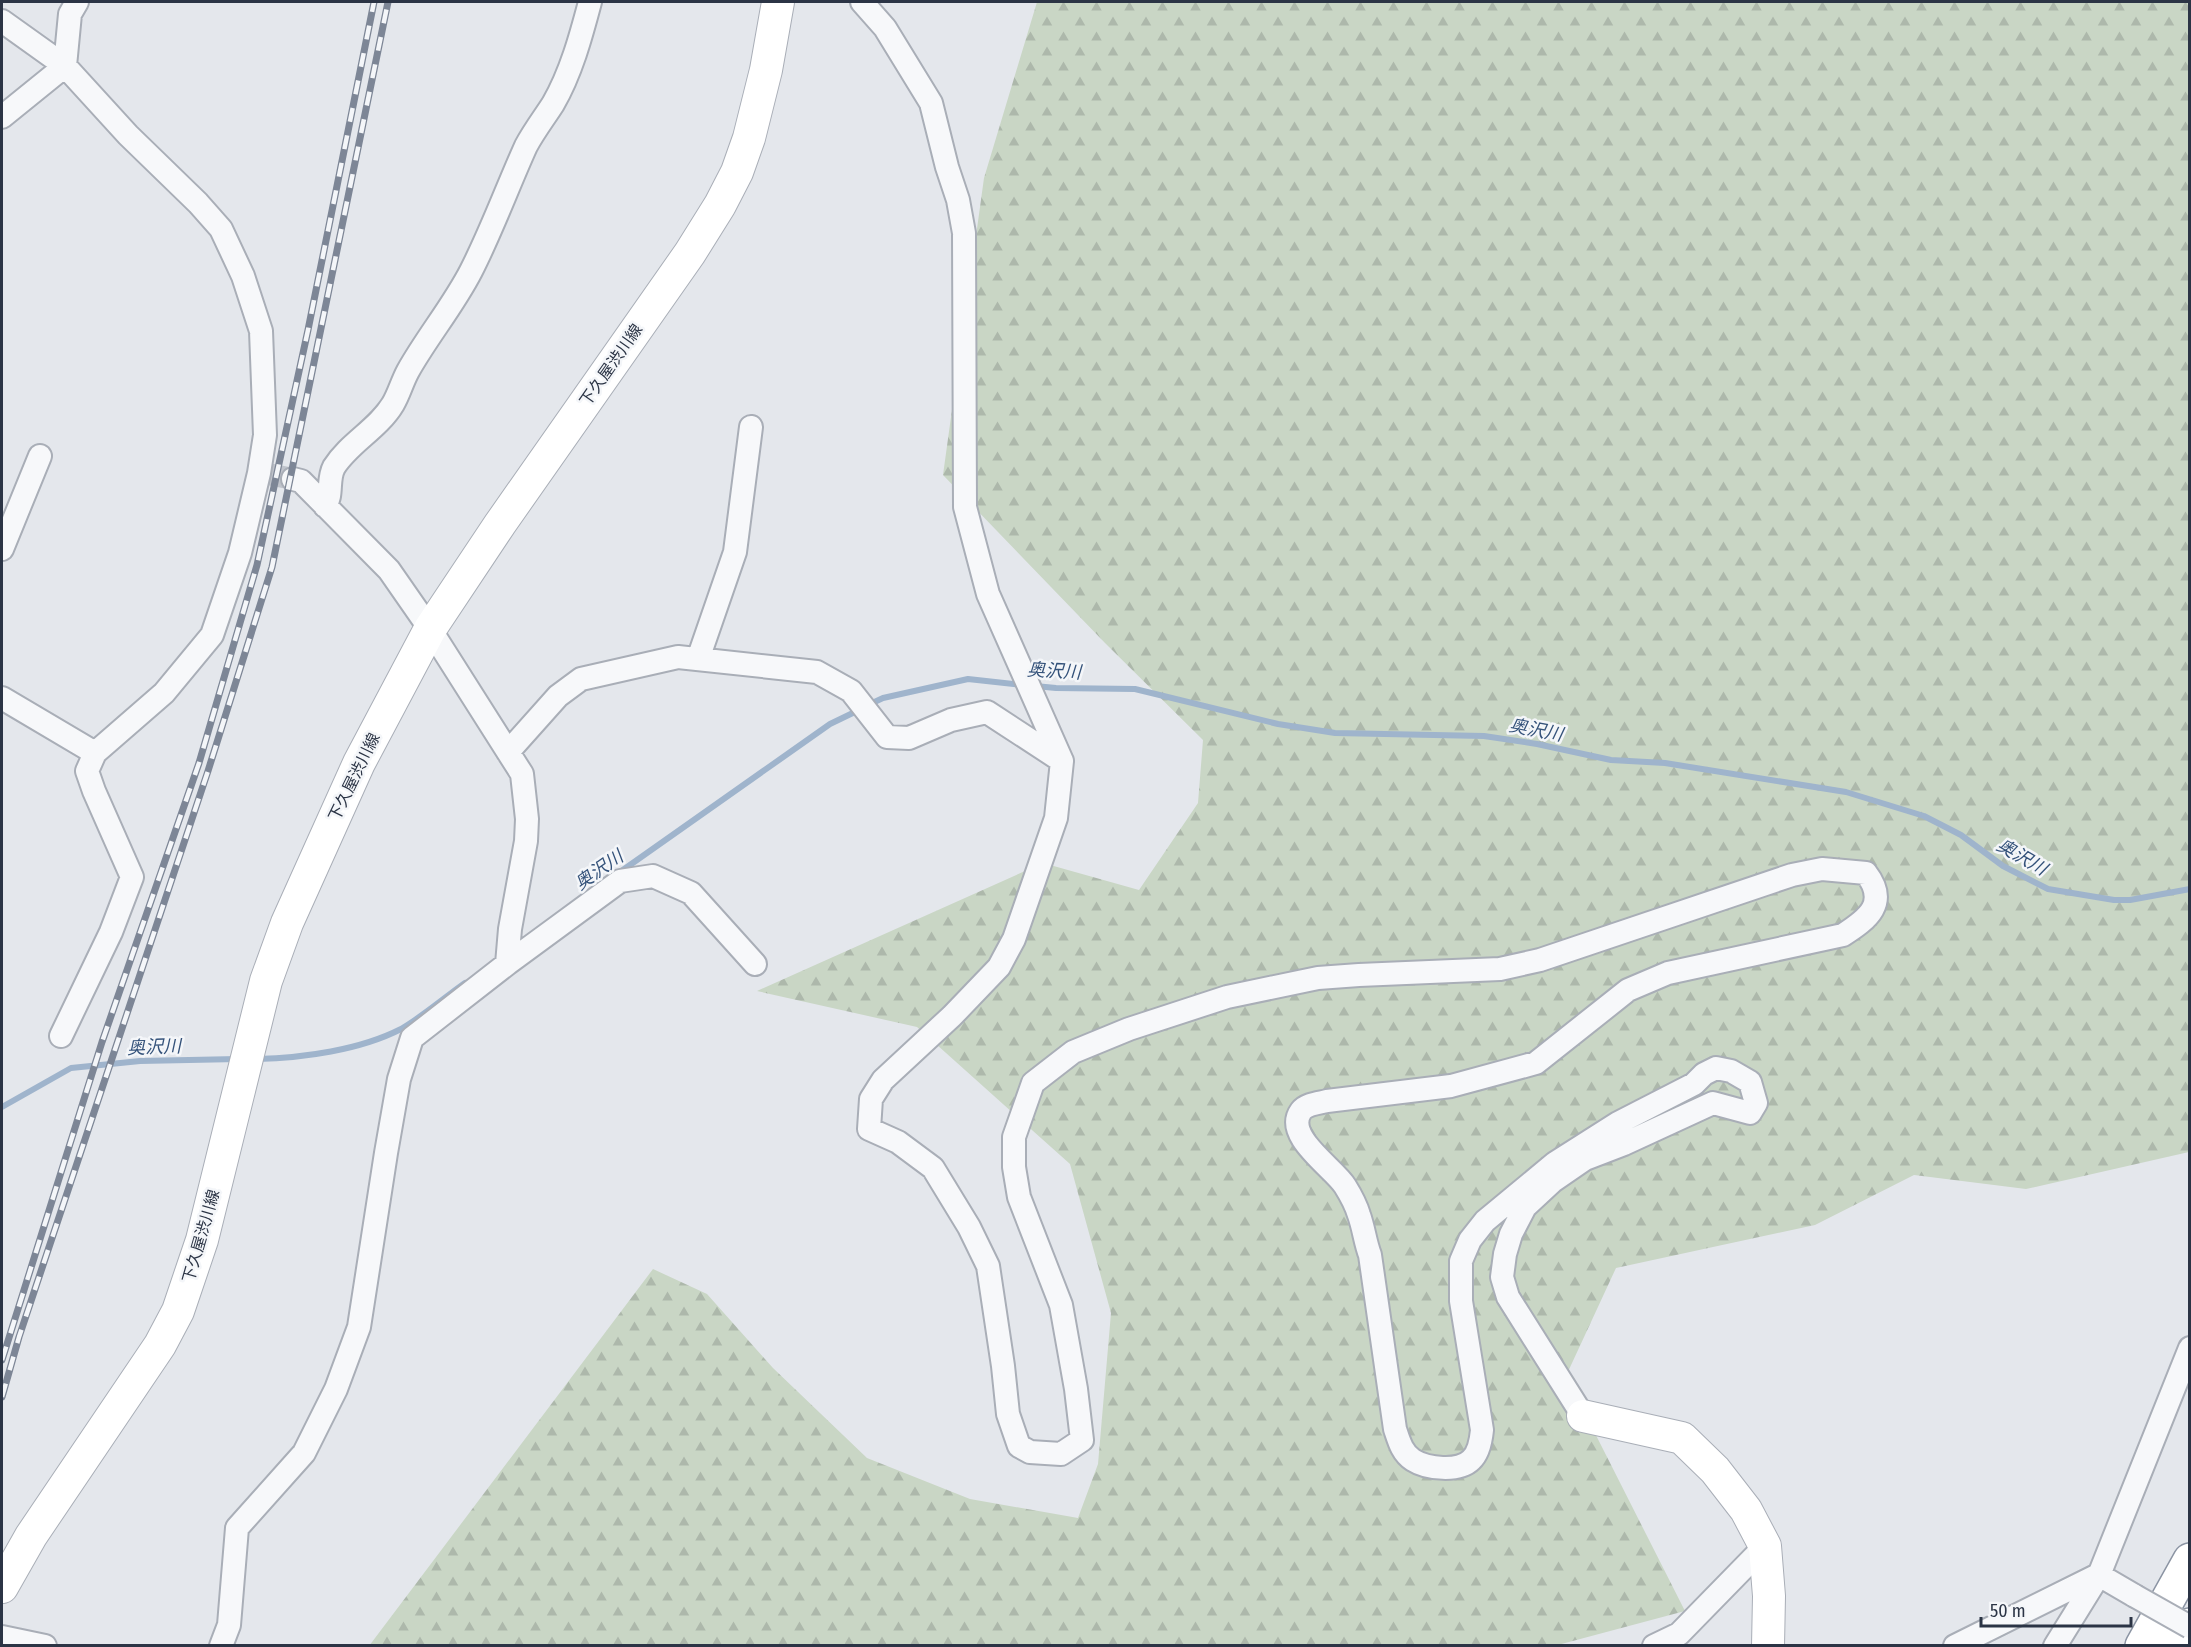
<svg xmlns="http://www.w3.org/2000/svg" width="2191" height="1647" viewBox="0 0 2191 1647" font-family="'Fira Sans Condensed','Noto Sans JP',sans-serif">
<defs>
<pattern id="forest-firs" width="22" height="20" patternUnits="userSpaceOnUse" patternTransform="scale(1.5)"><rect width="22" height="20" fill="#c9d6c5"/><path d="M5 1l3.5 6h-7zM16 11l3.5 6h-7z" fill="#adb8ab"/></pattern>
</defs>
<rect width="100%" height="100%" fill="#e4e7ec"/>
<path fill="url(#forest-firs)" d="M1037 2H2189V1152L2026 1189 1914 1175 1815 1225 1616 1268 1566 1376 1685 1611 1554 1646H369L653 1269 707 1294 773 1368 867 1458 970 1499 1078 1518 1098 1464 1111 1313 1070 1164 917 1027 757 991 1043 863 1139 890 1198 803 1203 740 1105 643 943 475 984 178Z"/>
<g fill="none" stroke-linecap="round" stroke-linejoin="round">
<path stroke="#9fb4cc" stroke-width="6" d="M1035 686 1056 688 1135 689 1278 724 1335 733 1484 736 1537 744 1611 760 1665 763 1846 792 1924 816 1961 835 2003 866 2048 889 2114 900H2130L2190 889
M868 705 883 698 968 679 1022 685
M620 872 830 724 859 710
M257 1059C303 1058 360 1050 401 1029 422 1017 445 997 465 983
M2 1107 71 1068 140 1061 238 1059"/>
<path stroke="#bfc3cb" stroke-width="22" stroke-dasharray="22 11" stroke-linecap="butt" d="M268 474 293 479"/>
<g stroke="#a9aeb7" stroke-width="26">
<path id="street" d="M862 2 885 28 931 103 947 167 958 200 964 233 965 507 988 594 1062 761 1056 818 1014 939 999 967 952 1016 883 1080 871 1099 869 1129 898 1142 933 1168 969 1227 988 1266 1003 1366 1008 1414 1019 1446 1030 1452 1061 1454 1082 1440 1076 1389 1061 1305 1019 1197 1014 1167V1137L1033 1083 1073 1052 1129 1029 1227 997 1318 978 1359 975 1500 969 1540 960 1792 875 1822 869 1866 873C1889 903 1868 919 1843 935L1668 973 1628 990 1536 1063 1451 1086 1327 1101C1319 1103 1306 1104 1301 1111 1283 1136 1334 1168 1345 1186 1350 1194 1356 1205 1359 1215 1364 1229 1365 1242 1370 1255L1395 1429C1399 1441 1402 1453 1413 1460 1427 1469 1459 1472 1471 1460 1479 1453 1481 1440 1482 1430L1461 1301V1261L1470 1240 1485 1221 1555 1163 1618 1123 1694 1084 1704 1074 1716 1068 1731 1071 1750 1082 1756 1103 1750 1113 1713 1103 1624 1144 1585 1159 1553 1181 1525 1207 1511 1234 1505 1254 1502 1277 1508 1297 1583 1416
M2 21 65 66 128 135 198 203 221 229 243 276 261 331 265 435 259 473 240 553 212 635 164 693 95 753
M2 117 65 66 70 14 77 2
M293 479 301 481 389 570 430 629 522 774 527 819 526 841 510 929 507 964
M325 506C333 495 327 480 334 467 349 443 378 429 393 404 399 394 402 382 408 371 427 337 453 306 471 271 492 230 507 188 526 146 534 131 544 118 553 104 571 73 581 36 590 2
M2 549 40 456
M698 659 735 552 751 427
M2 698 95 753 87 771 94 791 132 877 111 932 61 1036
M508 752 558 696 581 679 678 657 817 672 851 691 887 737 909 738 951 720 987 712 1062 761
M2099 1575 2135 1596
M2 1637 45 1646
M221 1646 229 1625 237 1528 304 1453 336 1389 359 1327 386 1153 399 1079 412 1038 507 964 620 881 653 876 691 893 755 964
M1654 1646 1679 1634 1765 1546
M1955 1646 2098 1575
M2055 1646 2099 1575 2190 1348"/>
</g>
<g stroke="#a9aeb7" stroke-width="34">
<path id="secondary" d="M1583 1416 1682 1438 1715 1470 1746 1510 1765 1546 1769 1596 1768 1646
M2 1587 31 1536 160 1345 178 1311 202 1240 266 981 287 923 359 763 430 629 500 524 690 253 720 205 737 172 749 138 766 70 778 2"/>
</g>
<g stroke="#8b94a3" stroke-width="36">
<path id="highway" d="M2142 1646 2190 1560
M2178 1646 2190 1625"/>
</g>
<use href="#street" stroke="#f7f8fa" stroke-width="22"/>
<use href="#secondary" stroke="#fff" stroke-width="32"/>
<use href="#highway" stroke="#fff" stroke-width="33"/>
<g stroke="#7d8696" stroke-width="7">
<path id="rail" d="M2 1360 102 1042 199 763 257 565 308 330 374 2
M2 1397 19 1337 208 771 272 567 388 2"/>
</g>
<use href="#rail" stroke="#f4f6f9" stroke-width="4.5" stroke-dasharray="14" stroke-linecap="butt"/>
<g stroke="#a9aeb7" stroke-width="26" stroke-linecap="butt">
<path id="street-bridge" d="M2135 1596 2190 1627"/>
</g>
<use href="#street-bridge" stroke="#f7f8fa" stroke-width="22"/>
</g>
<g text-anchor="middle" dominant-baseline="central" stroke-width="5" stroke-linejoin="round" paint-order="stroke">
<g font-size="16" fill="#2b3445" stroke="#f4f6f9">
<text transform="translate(611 365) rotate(-55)">下久屋渋川線</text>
<text transform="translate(354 777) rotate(-64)">下久屋渋川線</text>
<text transform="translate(201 1236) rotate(-74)">下久屋渋川線</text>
</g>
<g font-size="18" font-style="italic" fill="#34527a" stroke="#f4f6f9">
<text transform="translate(1054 671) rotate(3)">奥沢川</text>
<text transform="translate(1536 730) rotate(11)">奥沢川</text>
<text transform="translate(2022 857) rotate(30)">奥沢川</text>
<text transform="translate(599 870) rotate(-35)">奥沢川</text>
<text transform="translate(154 1047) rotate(-2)">奥沢川</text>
</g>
</g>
<rect width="2191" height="1647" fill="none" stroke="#2b3445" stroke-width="6"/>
<path d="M1981 1617v9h150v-9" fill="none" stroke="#2b3445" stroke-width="3"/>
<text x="1990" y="1617" font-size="18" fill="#2b3445" stroke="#f4f6f9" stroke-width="4.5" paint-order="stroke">50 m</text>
</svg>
